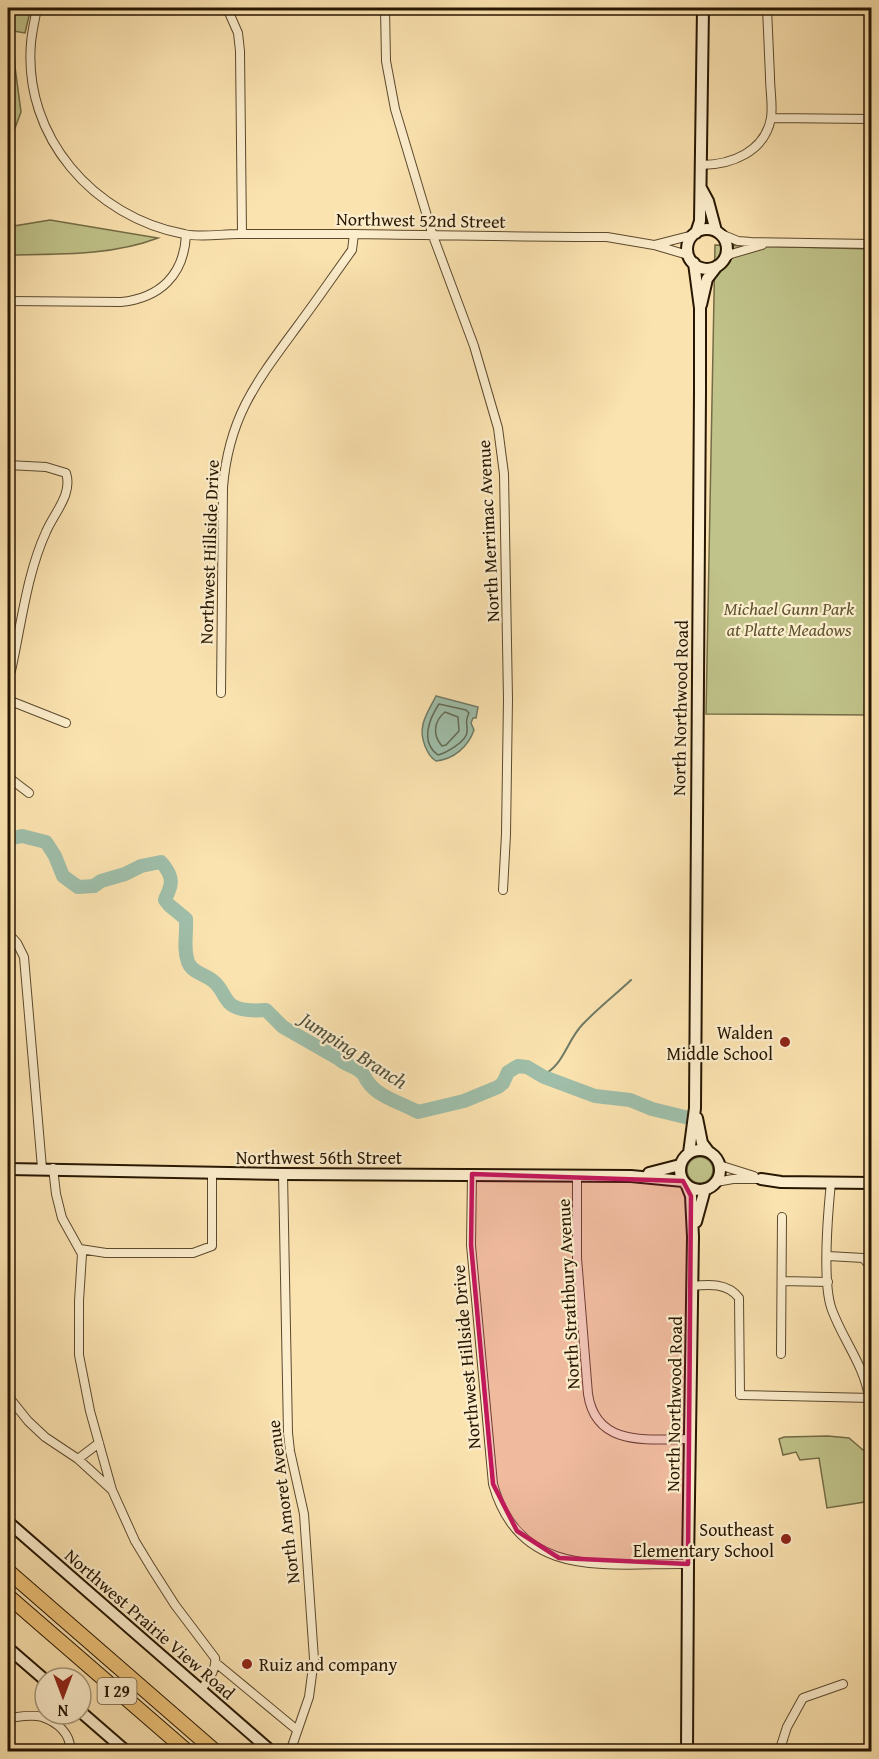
<svg xmlns="http://www.w3.org/2000/svg" width="879" height="1759" viewBox="0 0 879 1759" font-family="'Gentium Book Plus',serif">
<rect width="100%" height="100%" fill="#fbe3b0"/>
<filter id="stains"><feTurbulence type="fractalNoise" baseFrequency=".00333" numOctaves="4"/><feColorMatrix values="0 0 0 0 .2 0 0 0 0 .09 0 0 0 0 .02 0 0 0 .5 -.17"/></filter>
<radialGradient id="worn" r=".72"><stop offset=".6" stop-color="#630" stop-opacity="0"/><stop offset="1" stop-color="#630" stop-opacity=".3"/></radialGradient>
<path fill="#c0c38a" stroke="#746c46" stroke-width="1.5" d="M8 8H31L25 33 13 31 15 67 21 112 15 128 8 126Z
M50 220 158 238C111 256 57 254 8 255V227Z
M715 245 871 249V715L706 714Z
M687 1170a13 13 0 1 1 26 0a13 13 0 1 1-26 0Z
M828 1436 849 1438 863 1450 871 1448V1501L827 1508 819 1458 800 1460 796 1452 783 1455 779 1439 784 1437Z"/>
<path fill="#9fbea9" stroke="#6f7b66" stroke-width="1.5" d="M436 696 478 707 476 718H473L471 723 474 730C468 747 454 759 436 761 430 757 428 753 425 746 417 726 427 714 436 696Z"/>
<g fill="none" stroke-linecap="round" stroke-linejoin="round">
<path stroke="#636a55" stroke-width="1.5" d="M439 704 466 710 469 713C464 723 468 723 467 732 467 741 446 753 438 755 420 742 429 719 439 704Z
M445 712 458 717 459 731 446 745 442 746C432 735 434 721 445 712Z"/>
<path stroke="#6f7b66" stroke-width="2" d="M541 1076C564 1066 566 1042 582 1025 597 1009 615 995 631 980"/>
<path stroke="#9fbea9" stroke-width="14" d="M8 839 22 836 46 842 55 856 63 876 78 887 94 886 101 881 125 874 141 866 161 862C168 870 174 879 169 890 168 894 166 896 165 900L169 905 186 919C187 933 183 949 188 962 192 973 205 974 213 981 220 986 222 993 227 1000 234 1011 254 1011 266 1010L283 1027 339 1059C346 1066 357 1066 363 1074 364 1074 367 1082 368 1082 378 1097 402 1103 418 1112L464 1101 498 1087 503 1083 508 1072 518 1066 527 1067 544 1077 595 1096 630 1100 652 1109 689 1118"/>
<g stroke="#5c492d" stroke-width="10">
<path id="street" d="M37 8C35 19 32 31 31 43 23 137 94 217 184 234 201 238 221 234 238 234 276 234 314 234 352 234 437 235 522 237 607 237L654 245 688 255
M227 8 238 33 240 51 242 234
M385 8 386 61 395 109 433 236 474 346 498 428 504 474 508 699 506 834 503 890
M871 8 872 24
M771 118 872 119
M701 165C731 165 765 152 771 118 773 105 770 90 770 77 769 54 768 31 767 8
M721 234 738 241 751 242 872 244
M654 245 693 235
M725 258 731 254 762 245
M8 301 121 302C160 298 184 275 186 235
M8 465 46 467 66 473C73 494 54 513 46 532 27 573 21 626 11 671L8 679
M221 693 223 487C229 415 258 380 299 324 317 300 334 275 352 250L354 234
M8 700 66 723
M8 777 29 793
M8 933 17 943 24 957 42 1168
M719 1165 754 1176
M53 1168 56 1194 62 1218 82 1254 79 1301V1355L90 1411 112 1490 135 1541 152 1569 175 1605 215 1658C217 1670 207 1681 201 1690
M283 1174 288 1433 290 1451 304 1514 314 1659 309 1697 290 1752
M472 1174 471 1245 493 1484C520 1581 608 1563 688 1564
M577 1175V1258L588 1394C596 1448 649 1439 690 1439
M716 1182 733 1179H761
M831 1182C828 1212 822 1284 832 1310 843 1340 865 1367 869 1398
M80 1249 106 1253H193L212 1246V1172
M828 1256 863 1258 872 1268
M782 1281 828 1282
M692 1286C709 1284 728 1283 739 1298L740 1395 872 1398
M781 1354 782 1217
M8 1396 28 1421 45 1437 78 1459 112 1490
M78 1459 99 1443
M216 1663 297 1730
M8 1718C18 1717 32 1714 42 1717 57 1722 72 1734 70 1752
M779 1752 787 1727 803 1698 843 1684"/>
</g>
<g stroke="#271601" stroke-width="14">
<path id="secondary" d="M701 188 708 201 716 231
M687 249a20 20 0 1 1 40 0a20 20 0 1 1-40 0Z
M696 233 700 221 703 8
M701 305 707 279 717 266
M697 1118 702 1143 708 1151
M680 1170a20 20 0 1 1 40 0a20 20 0 1 1-40 0Z
M689 1153 695 1108 700 391V308L694 263
M8 1169 283 1174 631 1176 683 1181
M649 1173 680 1165
M761 1179 781 1182 872 1183
M687 1186 691 1196 693 1237 688 1564 687 1752
M696 1222 705 1189
M8 1522 272 1752
M8 1648 45 1680
M81 1712 127 1752"/>
</g>
<g stroke="#271601" stroke-width="16">
<path id="highway" d="M8 1571 216 1752
M8 1596 188 1752"/>
</g>
<use href="#street" stroke="#fcedcc" stroke-width="8"/>
<use href="#secondary" stroke="#fcedcc" stroke-width="10"/>
<use href="#highway" stroke="#eec278" stroke-width="14"/>
</g>
<path fill="#c2185b" fill-opacity="0.2" stroke="#c2185b" stroke-width="4.5" stroke-linejoin="round" d="M472 1174 683 1181 691 1196 688 1564 559 1558 517 1531 493 1484 471 1245Z"/>
<g fill="#8f2418" stroke="#fcedcc" stroke-width="2">
<circle cx="785" cy="1042" r="6"/>
<circle cx="786" cy="1539" r="6"/>
<circle cx="247" cy="1664" r="6"/>
</g>
<g text-anchor="middle" dominant-baseline="central" stroke-width="4.5" stroke-linejoin="round" paint-order="stroke">
<rect fill="#fcedcc" stroke="#67563e" stroke-width="1.5" x="97.5" y="1678" width="39" height="26" rx="4.5"/>
<g font-size="16" font-weight="bold" fill="#271601">
<text x="117" y="1691">I 29</text>
</g>
<g font-size="18" fill="#271601" stroke="#fcedcc">
<text transform="translate(421 220) rotate(1)">Northwest 52nd Street</text>
<text transform="translate(488 531) rotate(-93)">North Merrimac Avenue</text>
<text transform="translate(209 552) rotate(-88)">Northwest Hillside Drive</text>
<text transform="translate(680 708) rotate(-89)">North Northwood Road</text>
<text x="319" y="1157">Northwest 56th Street</text>
<text transform="translate(568 1294) rotate(-93)">North Strathbury Avenue</text>
<text transform="translate(466 1357) rotate(-95)">Northwest Hillside Drive</text>
<text transform="translate(674 1404) rotate(-89)">North Northwood Road</text>
<text transform="translate(283 1502) rotate(-97)">North Amoret Avenue</text>
<text transform="translate(150 1624) rotate(41)">Northwest Prairie View Road</text>
</g>
<g font-size="18" font-style="italic" fill="#5d5331" stroke="#fcedcc">
<text x="789" y="608">Michael Gunn Park<tspan x="789" dy="21">at Platte Meadows</tspan></text>
</g>
<g font-size="18" fill="#271601" stroke="#fcedcc" text-anchor="end">
<text x="773" y="1032">Walden<tspan x="773" dy="21">Middle School</tspan></text>
<text x="774" y="1529">Southeast<tspan x="774" dy="21">Elementary School</tspan></text>
<text x="259" y="1664" text-anchor="start">Ruiz and company</text>
</g>
<g font-size="20" font-style="italic" fill="#51513c" stroke="#fcedcc">
<text transform="translate(354 1050) rotate(33)">Jumping Branch</text>
</g>
</g>
<rect width="879" height="1759" fill="none" stroke="#fbe3b0" stroke-width="30"/>
<rect x="9" y="9" width="861" height="1741" fill="none" stroke="#271601" stroke-width="3"/>
<rect x="15" y="15" width="849" height="1729" fill="none" stroke="#271601" stroke-width="1.5"/>
<g transform="translate(63 1696) rotate(180)"><circle r="28" fill="#fcedcc" stroke="#a7977b" stroke-width="1.5"/>
<path d="M0-4.5L10 22L0 15L-10 22Z" fill="#8f2418"/>
<text y="-9" font-size="16" font-weight="bold" text-anchor="middle" fill="#271601">N</text>
</g>
<rect width="100%" height="100%" filter="url(#stains)"/>
<rect width="100%" height="100%" fill="url(#worn)"/>
</svg>
